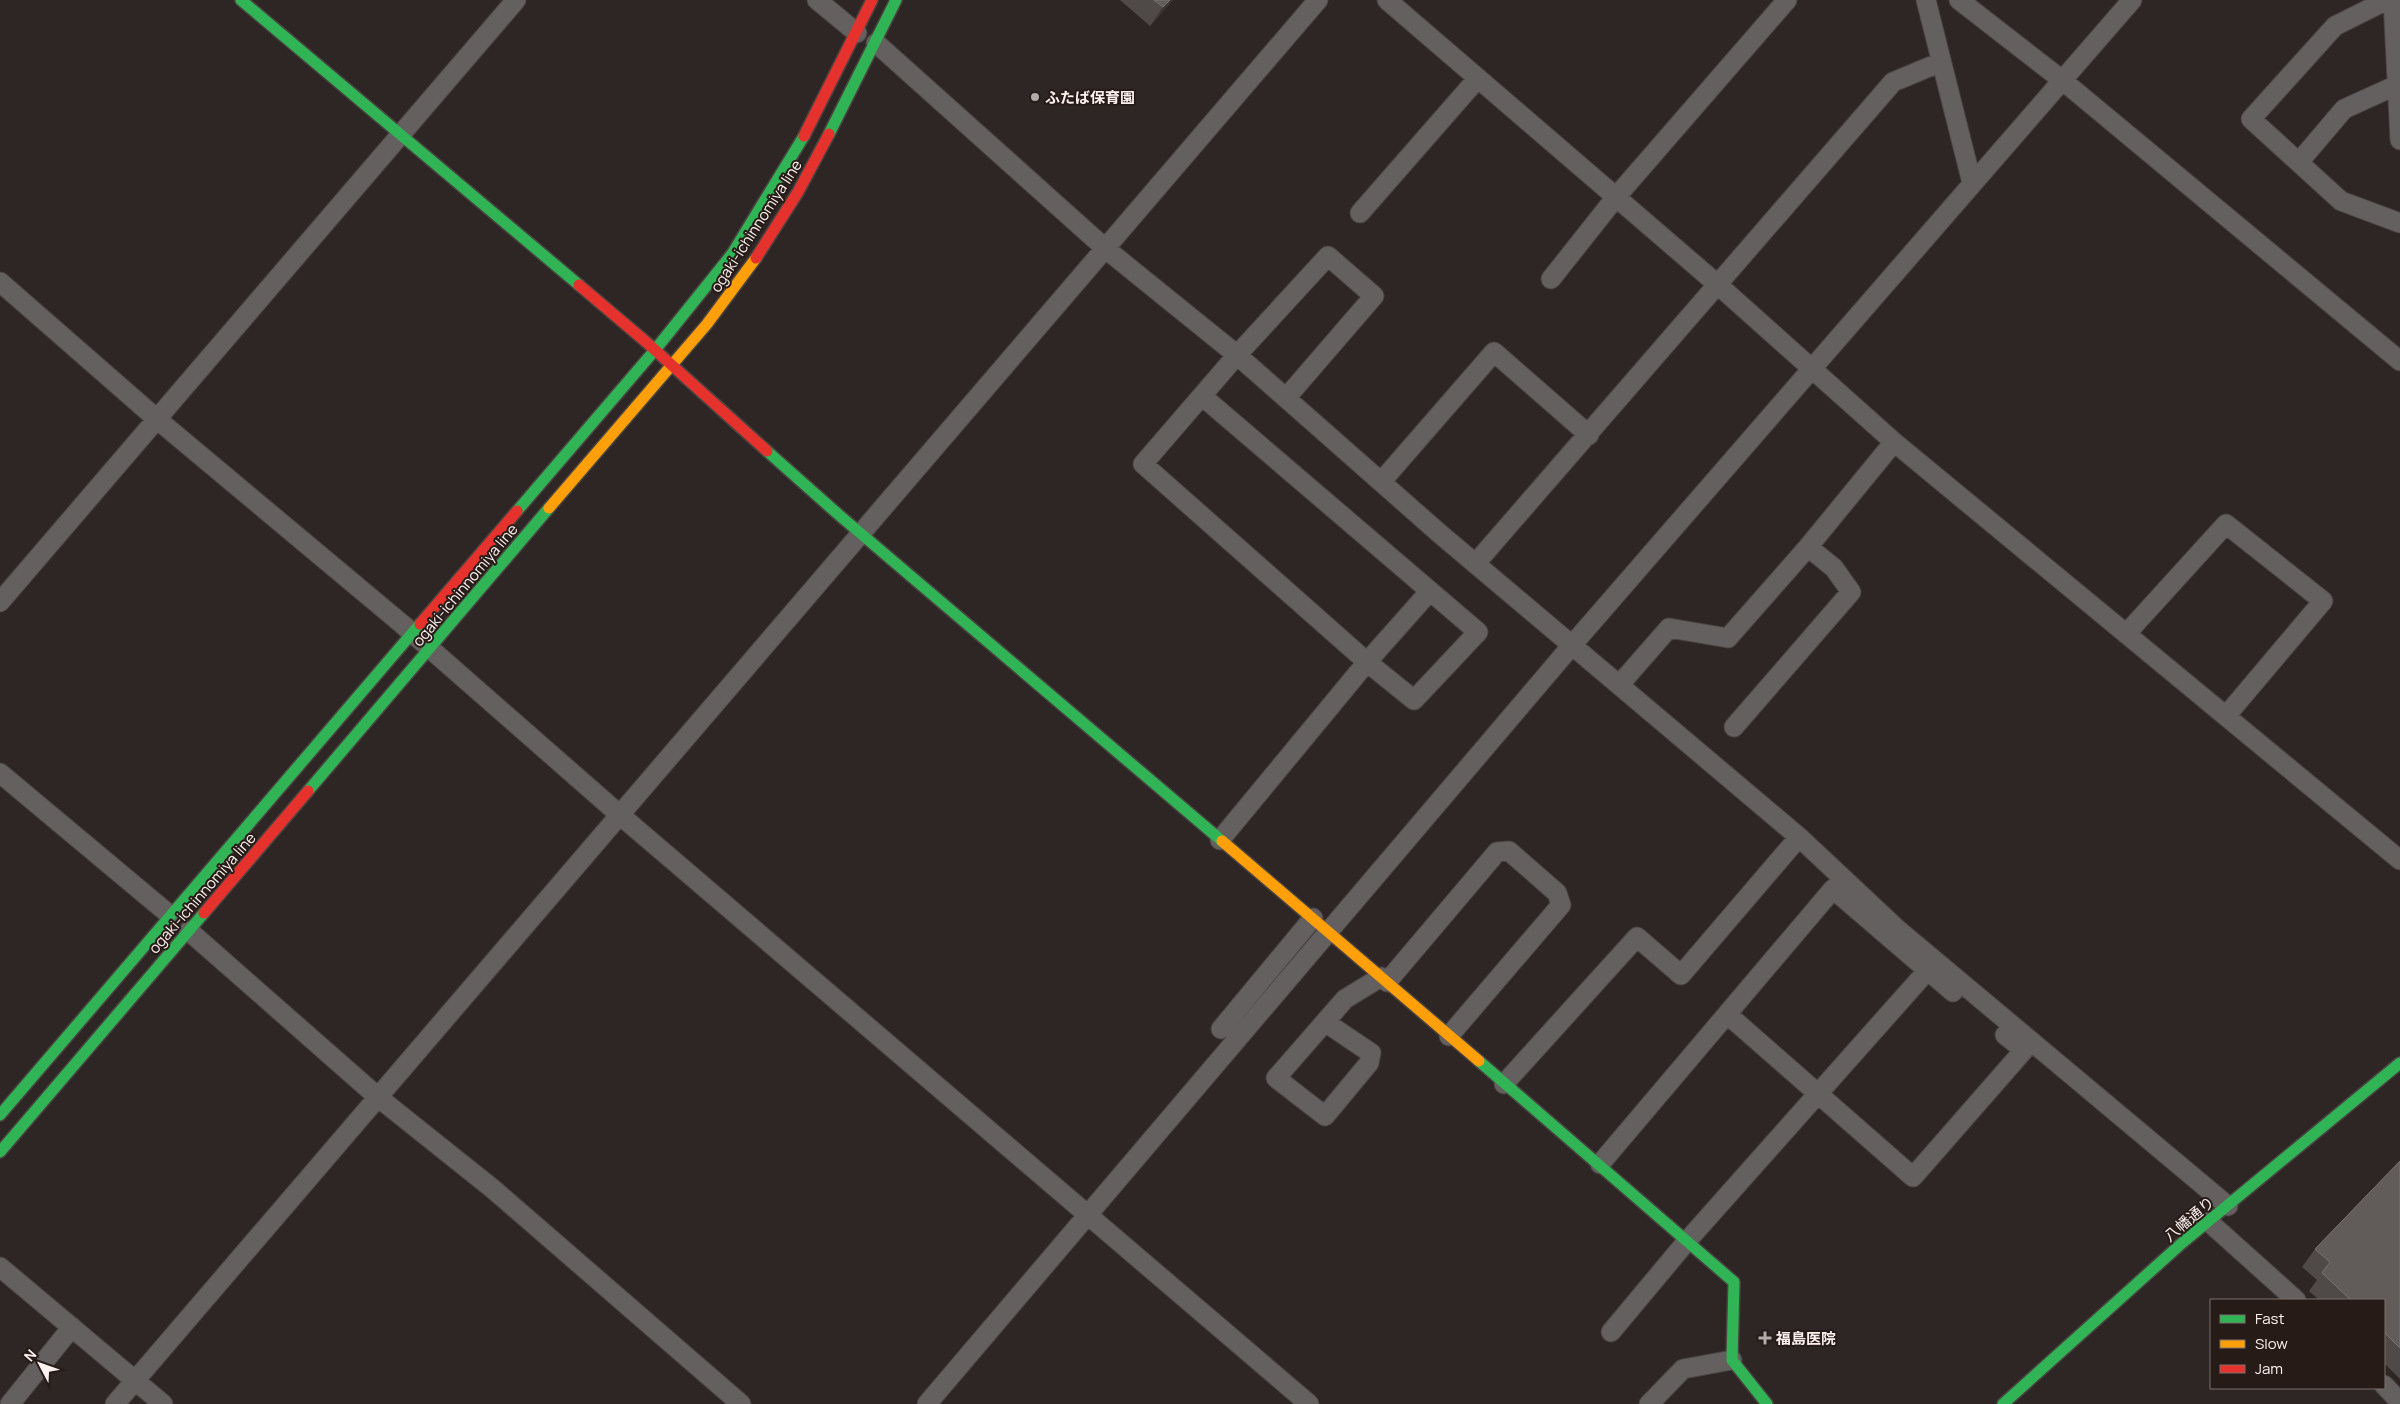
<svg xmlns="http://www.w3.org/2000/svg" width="2400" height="1404" viewBox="0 0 2400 1404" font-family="Manrope,'Noto Sans JP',sans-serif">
<rect width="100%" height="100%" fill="#2d2624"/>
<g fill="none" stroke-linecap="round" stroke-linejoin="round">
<g stroke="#494341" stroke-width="21">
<path id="street" d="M817 0 857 33
M1387 0 1717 284 1894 442 2400 860
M1926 0 1972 183
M1959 0 2062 80 2400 361
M2387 0 2335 26 2251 119 2341 201 2400 223
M2393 0 2400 140
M876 43 1106 249 1237 355 1439 533 1799 837 1896 928 2228 1206
M2299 162 2344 109 2397 85
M1360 213 1478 78
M1551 279 1616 197 1787 0
M0 282 158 420 402 624 620 815 1309 1404
M1202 396 1478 632 1414 700 1367 662 1143 464 1237 355 1328 256 1374 296 1286 398
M1381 482 1494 352 1589 435
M1476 563 1893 82 1941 62
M0 602 516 0
M2126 634 2226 524 2323 601 2226 716
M1620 684 1669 628 1728 638 1808 547 1894 442
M1734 727 1851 592 1834 568 1808 547
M0 773 171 916
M1220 840 1367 662 1430 591
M189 931 379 1098 493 1189 741 1404
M1387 982 1497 852 1509 851 1557 893 1561 905 1449 1036
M1727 1014 1913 1177 2024 1050 2005 1035
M1325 1022 1371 1053 1369 1063 1325 1116 1276 1078 1345 999 1381 977
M1221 1029 1313 918
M1504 1084 1637 937 1681 975 1799 837
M1600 1164 1833 889 1953 992
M2209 1222 2296 1300
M0 1267 163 1404
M1611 1332 1687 1241 1927 971
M2384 1385 2400 1402
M10 1404 72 1327
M115 1404 1318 0
M927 1404 1573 644 2132 0
M1649 1404 1683 1369 1732 1360"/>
</g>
<g stroke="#494341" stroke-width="14">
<path id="fast" d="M241 0 579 285
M829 134 896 0
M767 451 839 515 1222 841
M517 511 655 350 732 254 804 136
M308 791 549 508
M1479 1061 1734 1282 1732 1360 1767 1404
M0 1115 420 624
M0 1152 204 913
M2003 1404 2182 1243 2400 1063"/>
</g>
<g stroke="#494341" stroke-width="14">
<path id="slow" d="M549 508 707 324 756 258
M1222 841 1479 1061"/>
</g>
<g stroke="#494341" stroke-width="14">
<path id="jam" d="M804 136 872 0
M756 258 798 192 829 134
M579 285 645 341 767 451
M420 624 517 511
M204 913 308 791"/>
</g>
<use href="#street" stroke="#64605f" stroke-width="19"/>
<use href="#fast" stroke="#30b455" stroke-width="11"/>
<use href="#slow" stroke="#ff9f0a" stroke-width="11"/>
<use href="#jam" stroke="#e5322d" stroke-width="11"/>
</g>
<path fill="#4f4a48" d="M1120 0H1173L1150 26Z
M2400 1161V1379L2384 1363V1300H2319L2309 1291 2317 1280 2302 1267 2315 1249Z"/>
<path fill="#3a3432" d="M1170 0H1173L1150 26 1163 7Z"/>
<path fill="#615c5a" stroke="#7a7371" d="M1154 0H1170L1163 7Z
M2400 1161V1348L2384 1332V1300H2351L2322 1273 2330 1262 2315 1249Z"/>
<g fill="#b3aba8" stroke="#271b17" stroke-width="2">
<circle cx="1035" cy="97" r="5"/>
<path d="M1762.5 1330.5h5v5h5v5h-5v5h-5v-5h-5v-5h5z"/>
</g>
<g text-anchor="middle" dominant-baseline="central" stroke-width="4" stroke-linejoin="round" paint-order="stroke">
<g font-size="15" font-weight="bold" fill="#fbf2ef" stroke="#271b17" text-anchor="start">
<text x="1045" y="97">ふたば保育園</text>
<text x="1776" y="1338">福島医院</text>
</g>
<g font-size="15" fill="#fbf2ef" stroke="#271b17">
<text transform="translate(756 226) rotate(-57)">ogaki-ichinnomiya line</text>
<text transform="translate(465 585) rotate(-50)">ogaki-ichinnomiya line</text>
<text transform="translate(202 893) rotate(-49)">ogaki-ichinnomiya line</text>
<text transform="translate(2189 1219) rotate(-40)">八幡通り</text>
</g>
</g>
<rect x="2210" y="1299" width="175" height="90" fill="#271b17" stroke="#7c716d"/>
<rect x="2220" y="1315" width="25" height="8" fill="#30b455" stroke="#7c716d"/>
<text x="2255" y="1324" font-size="15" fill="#fbf2ef">Fast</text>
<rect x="2220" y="1340" width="25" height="8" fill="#ff9f0a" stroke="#7c716d"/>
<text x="2255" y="1349" font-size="15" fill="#fbf2ef">Slow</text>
<rect x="2220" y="1365" width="25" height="8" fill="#e5322d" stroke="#7c716d"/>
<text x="2255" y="1374" font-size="15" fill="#fbf2ef">Jam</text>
<g transform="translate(40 1364) rotate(311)" stroke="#271b17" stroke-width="4" paint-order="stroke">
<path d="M0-4L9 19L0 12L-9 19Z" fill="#fbf2ef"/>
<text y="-8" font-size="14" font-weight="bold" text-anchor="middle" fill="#fbf2ef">N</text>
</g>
</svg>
